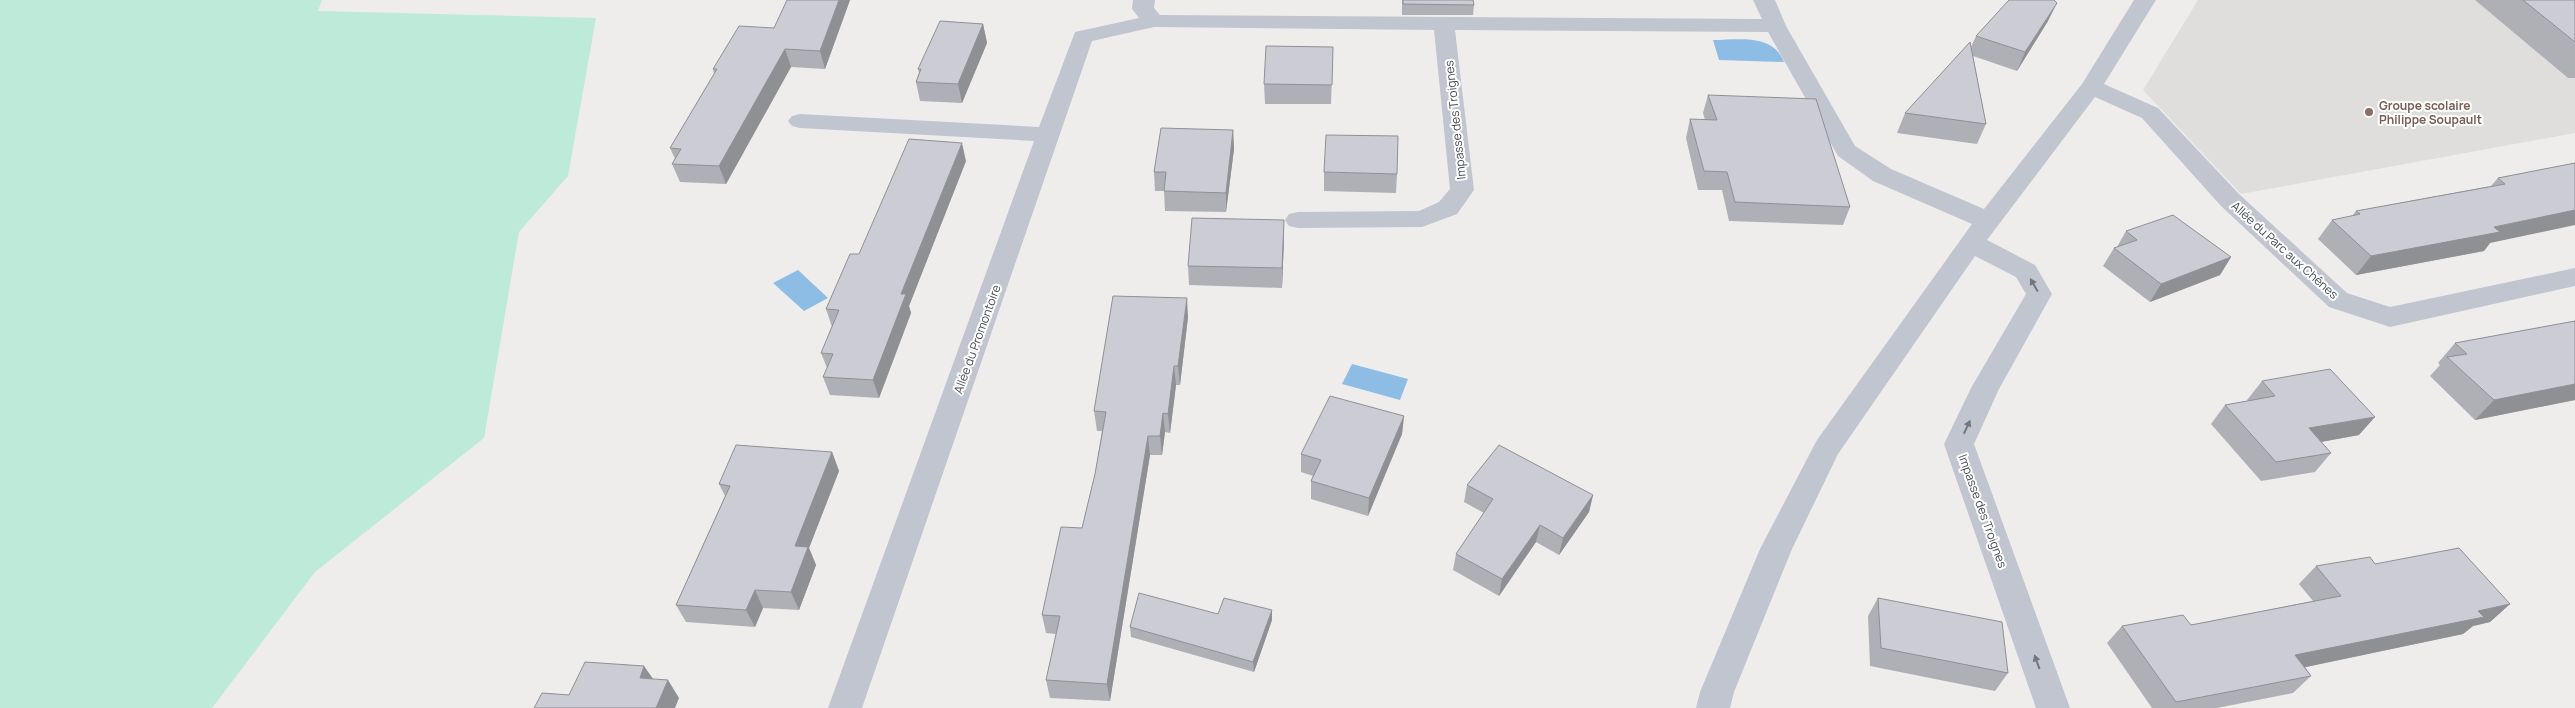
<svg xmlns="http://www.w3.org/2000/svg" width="2575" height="708" viewBox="0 0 2575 708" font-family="Manrope,sans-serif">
<rect width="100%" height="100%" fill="#efedec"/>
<path fill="#e0dedd" d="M2198 0H2575V133L2241 194 2143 90Z"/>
<path fill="#bdead9" d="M0 0H322L318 11 596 18 568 176 519 232 484 438 315 572 212 708H0Z"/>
<path fill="#8dbde4" d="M1713 40C1738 40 1773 33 1784 62L1719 60Z
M798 270 828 298 804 311 773 283Z
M1352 364 1408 379 1400 400 1342 384Z"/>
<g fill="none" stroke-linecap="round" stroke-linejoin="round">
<path fill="#c0c5d0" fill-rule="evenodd" d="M1133 0H1155L1154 8 1160 15 1762 19 1753 0H1775L1786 26 1855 146 1891 169 1984 209 2082 84 2134 0H2156L2104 84 2158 108 2239 194 2347 293 2390 307 2575 268V286L2390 327 2329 307 2221 206 2142 118 2095 97 1987 240 2035 265 2052 294 1999 389 1974 444 2070 708H2036L1944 444 1971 388 2026 294 2016 277 1975 256 1838 454 1792 549 1734 692 1730 708H1696L1700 692 1760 549 1817 440 1972 224 1873 181 1838 156 1768 32 1455 30 1474 190 1457 214 1422 227 1298 228 1289 226 1285 220 1289 214 1298 212 1419 211 1439 202 1450 189 1434 30 1154 27 1092 41 862 708H828L1034 141 800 128 792 126 788 121 792 116 800 114 1039 127 1075 32 1139 18 1132 9Z"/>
</g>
<path fill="#afb0b6" d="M850 0 825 69 791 67 726 184 680 182 672 164 675 159 670 148 714 74 713 69Z
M1402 0H1473L1474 5 1473 15H1402Z
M2475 0H2575V78H2568Z
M2048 21 2017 71 1973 56 1986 124 1977 144 1897 133 1905 113 1971 47 1976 36Z
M983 24 987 43 962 103 920 101 916 82 919 73 918 69Z
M1333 47 1331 104H1265L1264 84Z
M1708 95 1850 207 1843 225 1729 221 1722 190H1698L1686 138 1690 119 1705 120 1703 113Z
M1233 130 1234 149 1226 212 1165 211 1164 191H1155L1154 172Z
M966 161 909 306 911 313 879 398 830 395 823 377 827 368 821 353 832 327 826 309 859 254Z
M2575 163 2490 243 2484 251 2356 275 2318 239 2332 220 2352 216 2356 211 2491 186 2498 178Z
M1324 172 1397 174 1396 193 1324 191Z
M2126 231 2231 257 2220 275 2150 302 2103 266 2114 248 2117 247Z
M1284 240 1282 288 1189 285 1188 266Z
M1188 317 1180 385H1176L1170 433 1165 432 1162 455H1150L1110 701 1050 698 1046 680 1056 634 1046 633 1042 615 1082 528 1095 474 1102 431H1097L1094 411Z
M2575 321V400L2475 420 2430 376 2440 365 2438 363 2455 343Z
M2262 381 2359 435 2321 442 2331 453 2315 472 2261 481 2211 424 2225 405 2248 401 2247 400Z
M1404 416 1402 434 1368 516 1311 499V481L1313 476 1301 472V454Z
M832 452 839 471 809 548 816 565 799 610 763 608 755 627 686 622 676 605 725 496 719 484Z
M1467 485 1593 495 1589 512 1559 555 1536 542 1499 596 1453 570 1456 554 1484 513 1464 502Z
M2375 564 2510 604 2490 622 2473 626 2463 634 2305 667 2311 676 2293 693 2217 708H2152L2107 643 2122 626 2191 625 2313 601 2299 584 2316 566Z
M1878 598 2008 673 1995 691 1870 666 1868 616Z
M1272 610V620L1254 672 1131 637 1130 627 1218 614Z"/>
<path fill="#8f9094" d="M839 0H850L825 69 820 51Z
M2057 3 2048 21 2017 71 2025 52Z
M983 24 987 43 962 103 958 84Z
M785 49 791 67 726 184 719 166Z
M1233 130 1234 149 1226 212V193Z
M962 143 966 161 909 306 911 313 879 398 873 380 901 294Z
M2575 210V225L2490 243 2484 251 2356 275 2371 256 2494 227Z
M1284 220V240L1282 288V268Z
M2231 257 2220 275 2150 302 2161 284Z
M1187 298 1188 317 1180 385 1178 366Z
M1174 366 1176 385 1170 433 1168 414Z
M2575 384V400L2475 420 2494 400Z
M1163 413 1165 432 1162 455 1160 436Z
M1404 416 1402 434 1368 516 1369 498Z
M2375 417 2359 435 2293 447 2309 428Z
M1148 436 1150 455 1110 701 1107 684Z
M832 452 839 471 809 548 816 565 799 610 791 592 795 546Z
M1593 495 1589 512 1559 555 1563 538Z
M1540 525 1536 542 1499 596 1502 579Z
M755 590 763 608 755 627 746 610Z
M2510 604 2490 622 2473 626 2463 634 2278 673 2295 655 2478 611Z
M1272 610V620L1254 672 1253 662Z
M644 666 656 683 640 678Z
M668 680 679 698 675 708H656Z"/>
<path fill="#cccdd4" stroke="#8f9094" d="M787 0H839L820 51 785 49 719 166 672 164 681 149 670 148 717 69H713L739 26 774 28Z
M1403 0H1473L1474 5 1403 4Z
M2009 0H2054L2057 3 2025 52 1976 36Z
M2523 0H2575V42Z
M940 21 983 24 958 84 916 82 921 69H918Z
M1970 42 1986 124 1905 113Z
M1266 46 1333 47 1332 85 1264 84Z
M1708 95 1816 99 1850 207 1735 202 1727 172 1704 171 1690 119 1717 120Z
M1161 128 1233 130 1226 193 1164 191 1166 172H1154Z
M1326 135 1398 136 1397 174 1324 172Z
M909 139 962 143 901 294H906L873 380 823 377 833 354 821 353 839 310 826 309 850 254H859Z
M2575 163V210L2494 227 2500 232 2371 256 2332 220 2360 214 2356 211 2505 184 2498 178Z
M2173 215 2231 257 2161 284 2114 248 2137 240 2126 231Z
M1192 218 1284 220 1282 268 1188 266Z
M1113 296 1187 298 1178 366H1174L1168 414 1163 413 1160 436H1148L1107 684 1046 680 1060 616 1042 615 1061 527 1082 528 1095 474 1106 412 1094 411Z
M2575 321V384L2494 400 2447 357 2467 354 2455 343Z
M2330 369 2375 417 2309 428 2331 453 2276 462 2225 405 2275 396 2262 381Z
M1330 396 1404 416 1369 498 1311 481 1321 460 1301 454Z
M736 445 832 452 795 546 808 547 791 592 755 590 746 610 676 605 730 486 719 484Z
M1499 445 1593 495 1563 538 1540 525 1502 579 1456 554 1493 499 1467 485Z
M2459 548 2510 604 2478 611 2484 617 2295 655 2311 676 2176 702 2122 626 2183 615 2191 625 2341 596 2316 566 2370 557 2375 564Z
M1139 593 1218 614 1224 598 1272 610 1253 662 1130 627Z
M1878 598 2002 622 2008 673 1881 648Z
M585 662 644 666 640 678 668 680 656 708H534L542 693 569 695Z"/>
<defs><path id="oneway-solid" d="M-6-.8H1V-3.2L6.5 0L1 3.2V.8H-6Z" transform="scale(1.25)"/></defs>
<g fill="#717682">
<use href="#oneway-solid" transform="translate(2034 285) rotate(-120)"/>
<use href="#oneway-solid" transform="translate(1967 427) rotate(-65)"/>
<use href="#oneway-solid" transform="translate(2037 662) rotate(-110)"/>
</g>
<circle fill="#8d6e63" stroke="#fff" stroke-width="2" cx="2369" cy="112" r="5"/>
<g text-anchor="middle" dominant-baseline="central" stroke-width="4" stroke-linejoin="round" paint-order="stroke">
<g font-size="12" font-weight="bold" fill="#785e54" stroke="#fff" text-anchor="start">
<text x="2379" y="105">Groupe scolaire<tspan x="2379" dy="14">Philippe Soupault</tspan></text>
</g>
<g font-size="12" fill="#464b58" stroke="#fff">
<text transform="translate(1455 120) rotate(-96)">Impasse des Troignes</text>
<text transform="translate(2285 250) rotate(42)">Allée du Parc aux Chênes</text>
<text transform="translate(977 339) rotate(-70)">Allée du Promontoire</text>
<text transform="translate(1983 511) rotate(70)">Impasse des Troignes</text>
</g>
</g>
</svg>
